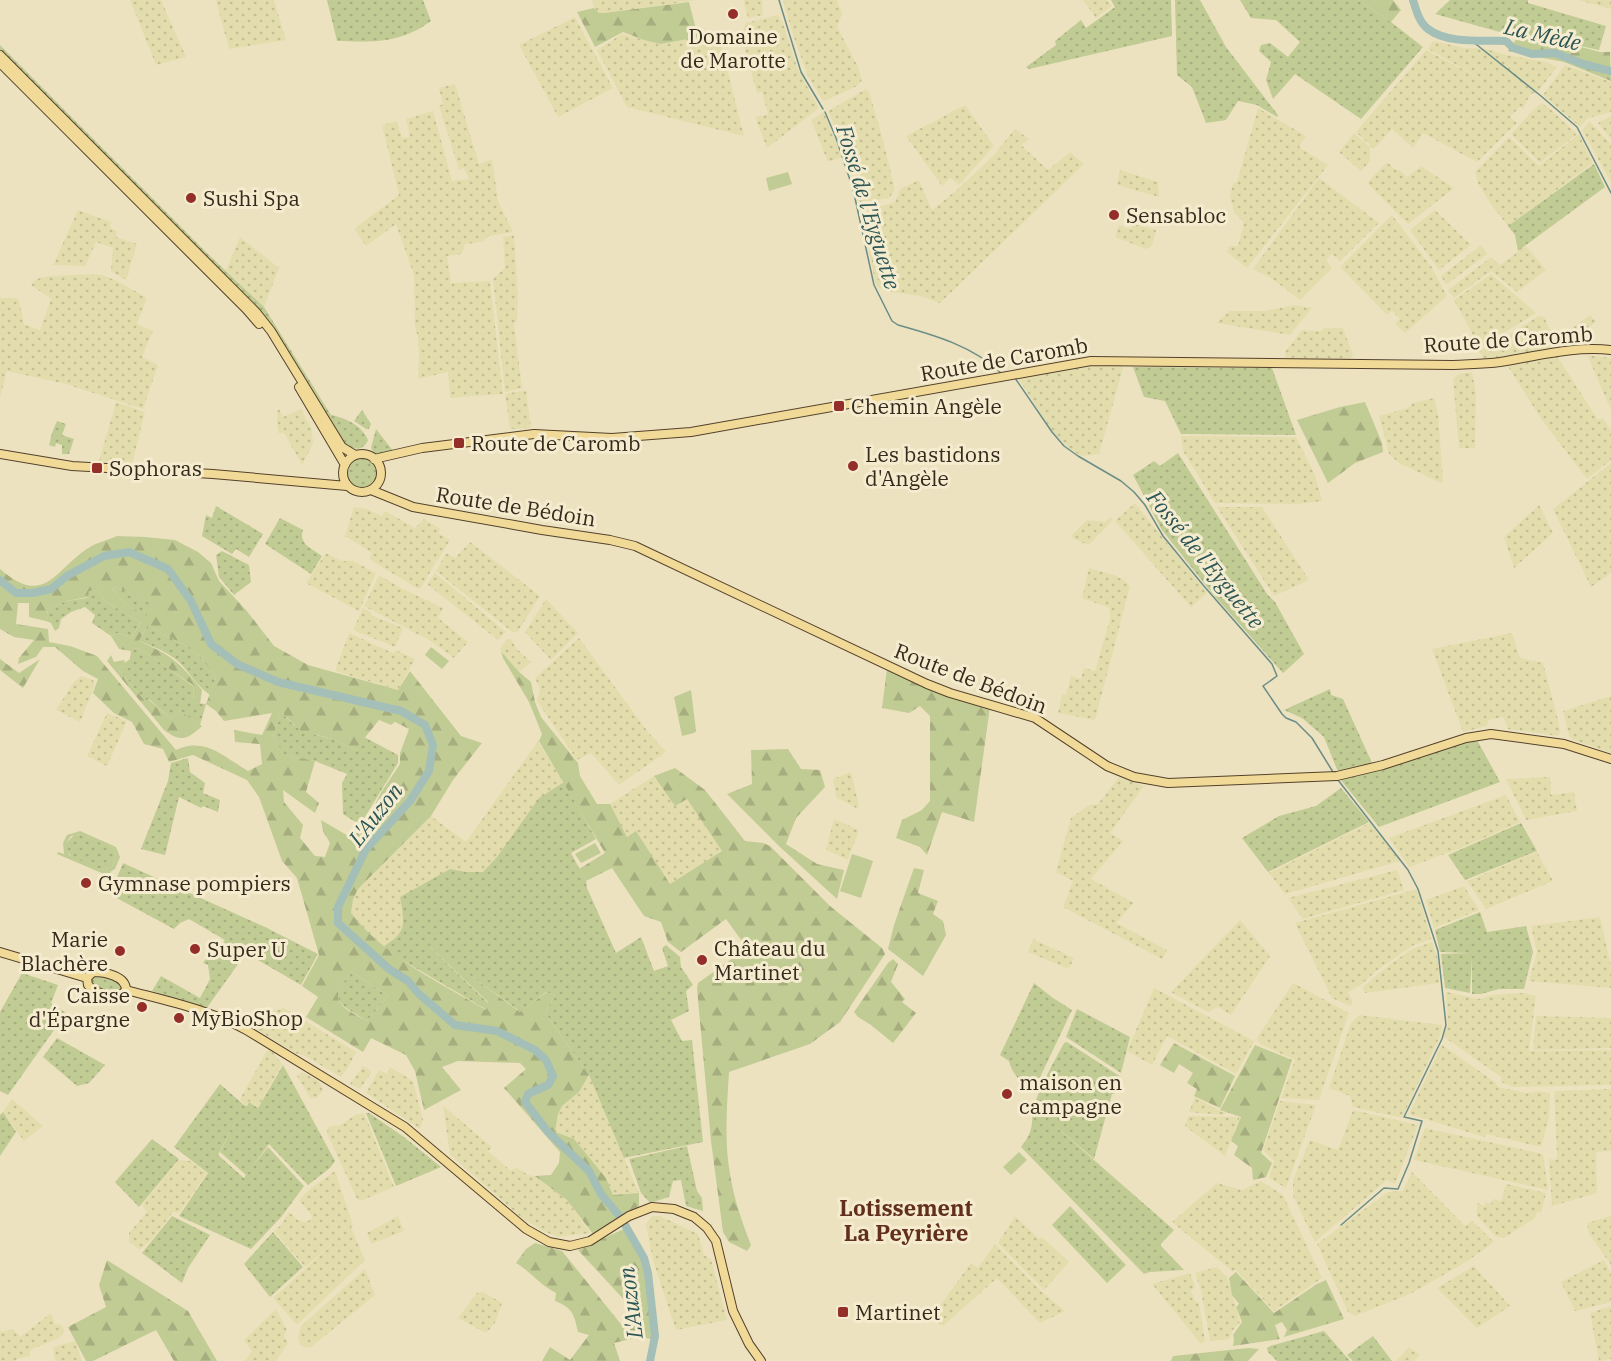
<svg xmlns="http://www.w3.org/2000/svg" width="1611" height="1361" viewBox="0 0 1611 1361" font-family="'IBM Plex Serif',serif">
<defs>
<pattern id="farmland-dots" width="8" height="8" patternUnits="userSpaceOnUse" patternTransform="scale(1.5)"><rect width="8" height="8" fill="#e3ddad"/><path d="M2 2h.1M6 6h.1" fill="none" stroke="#c3be94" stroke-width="1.8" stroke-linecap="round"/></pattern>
<pattern id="grass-dots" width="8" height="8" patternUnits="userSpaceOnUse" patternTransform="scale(1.5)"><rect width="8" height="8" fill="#c1cb94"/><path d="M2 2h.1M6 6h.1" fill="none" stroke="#a6ae7f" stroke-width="1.8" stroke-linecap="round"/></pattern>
<pattern id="forest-firs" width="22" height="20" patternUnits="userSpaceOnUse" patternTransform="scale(1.5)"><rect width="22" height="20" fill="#c1cb94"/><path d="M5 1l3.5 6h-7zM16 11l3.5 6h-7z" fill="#a6ae7f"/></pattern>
</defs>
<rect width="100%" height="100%" fill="#ede2c0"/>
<path fill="url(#farmland-dots)" d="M130 0H161L186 57 156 65Z
M213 0H274L286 40 229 49 216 1Z
M592 0H697L604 13H599L594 8Z
M743 0H762L763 15 748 18Z
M783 0H837L842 14 837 27 858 67 862 80 857 86 824 101 821 98 808 76 793 35Z
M1083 0H1107L1112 6 1096 18Z
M1578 0H1611V9Z
M778 15 783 23 798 70 819 108 767 148 755 117 768 114 762 92 757 93 741 35 746 23Z
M575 17 613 88 558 117 519 45Z
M718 33 744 136 627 107 597 50 622 34 661 44Z
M1433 41 1465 48 1486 49 1507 55 1546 62 1557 67 1539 90 1530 95 1523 109 1520 107 1510 117 1517 123 1477 162 1423 133 1413 148 1392 129 1374 149 1356 132 1426 50 1483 80 1428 49Z
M1565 65 1611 82V112L1588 118 1580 127 1543 95Z
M455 84 479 164 492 159 498 201 513 232 489 236 482 242 465 244 462 254 447 256 451 283 490 281 503 394 450 398 448 372 418 379 419 355 418 337 415 327 414 275 396 224 366 246 354 229 399 195 382 125 397 121 402 138 410 137 406 119 433 111 452 181 469 179 464 168 459 170 439 106 443 104 439 88Z
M866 89 869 92 882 136 895 190 889 198 860 203 843 147 828 111Z
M1541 103 1549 108 1577 134 1540 163 1511 134 1534 109Z
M965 105 994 146 959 185 950 178 942 186 906 136Z
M1258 108 1306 136 1299 147 1328 165 1247 268 1227 252 1229 246H1238L1244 223 1234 212 1230 196 1233 183 1237 182Z
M824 112 842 157 828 162 811 120Z
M1611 116V139L1598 123Z
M1590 122 1611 144V182L1582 130Z
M1015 129 1029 139 1021 145 1048 170 1070 152 1084 164 940 303 921 296 885 291 876 286 861 212 895 202 900 189 919 180 932 210 958 189 993 156Z
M1354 133 1370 147V161L1361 171 1339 152Z
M1579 134 1593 163 1508 226 1490 203 1478 183 1475 172 1509 137 1539 166Z
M1387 162 1396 170H1400L1407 177 1421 166 1454 188 1408 224 1367 183Z
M1120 170 1158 182 1159 197 1117 185Z
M1319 178 1379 223 1340 261 1332 254 1326 260 1332 268 1300 300 1271 278 1253 269Z
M78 210 111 222 110 228 117 231 116 237 137 244 126 280 111 271 113 248 96 242 85 266 53 265Z
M1435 210 1471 245 1439 270 1410 230Z
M1392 215 1431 266 1447 296 1405 333 1395 324 1400 319 1392 311 1387 315 1340 267Z
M1134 224 1156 230 1152 246 1146 249 1115 237 1119 225 1130 229Z
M514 235 518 296 517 321 514 324 522 388 505 392 493 279 505 268 503 237Z
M240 237 279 268 264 307 226 270Z
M1481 245 1487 254 1446 285 1441 276Z
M1526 246 1546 270 1517 292 1491 271 1454 298 1448 290 1491 257 1500 265Z
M93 274 103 275 121 283 147 298 137 324 153 331 142 357 158 365 143 409 66 384 7 371 0 397V298H17L19 301 24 324 40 330 51 299 31 285 36 279 50 276Z
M1491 274 1536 313 1484 345 1478 344 1454 300Z
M1294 305 1312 308 1290 335 1216 323 1230 311H1265Z
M1590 315 1596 322 1565 345 1561 340 1562 336Z
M1542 316 1544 317 1557 344 1556 347 1553 349 1488 361 1484 360 1479 351 1481 349 1490 347 1537 317Z
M1324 328H1343L1353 355 1350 359 1286 358 1285 352 1302 330 1321 331Z
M1587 355 1611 358V410L1591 364Z
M1557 356 1598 420 1603 418 1611 430V460L1587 479 1542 420 1507 365Z
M1090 365H1122L1123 368 1099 454 1081 456 1067 447 1052 431 1018 378Z
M1472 372 1476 393 1475 448H1459L1453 380 1458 374Z
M526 390 531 428 510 429 505 394Z
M1434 398 1438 413 1443 481 1441 483 1399 463 1389 454 1379 416 1408 408 1413 403Z
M116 402 145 412 132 464 99 461Z
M279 409 283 417 301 409 312 430 313 444 302 465 284 433H278L277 411Z
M1181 436 1296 437 1315 475 1322 501 1298 504 1215 503 1183 451Z
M1611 463V573L1591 587 1553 509Z
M1135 503 1207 593 1191 607 1115 521Z
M1539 505 1553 533 1514 568 1504 537Z
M354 507 367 509 382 516 385 511 415 528 424 519 441 529 438 533 450 540 437 562 430 558 436 562 421 588 418 589 369 559 372 553 345 536Z
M1217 507H1262L1309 580 1274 596Z
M1111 517 1113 520 1089 545 1073 539 1072 535 1087 520 1105 522Z
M470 542 540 596 517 633 511 631 436 571 446 553 455 558Z
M326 553 342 561H353L376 573 359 611 306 583Z
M1089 568 1114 575 1124 580 1130 586 1095 720 1058 713 1062 694 1066 695 1071 676 1081 679 1084 668 1095 671 1110 619V608L1082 598Z
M435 573 506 632 498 640 427 584Z
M379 575 399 587 443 608 438 618 468 642 454 658 429 640 364 606Z
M546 599 578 633 551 660 525 632Z
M363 608 372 613 371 615 403 628 395 647 353 630Z
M349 633 393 653 396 650 415 659 398 690 335 671Z
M1512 633 1520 658 1543 663 1559 724 1560 732 1558 736 1508 729 1503 717 1488 720 1487 726 1463 732 1432 649Z
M579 638 648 732 666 752 619 785 591 753 577 760 537 701 540 689 535 678Z
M511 639 516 648 531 662 519 672 500 649 506 640Z
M81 676 93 680 95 685 80 722 56 710 74 682Z
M1611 696V753L1573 740 1569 736 1563 711Z
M107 713 127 721 107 766 87 756Z
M538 741 564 782 539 798 497 857 483 872H466L450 869 400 897 404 923 397 938 384 946 361 927 351 913 353 899 358 889 431 816 466 842Z
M851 772 859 806 856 808 836 797 833 779Z
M654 776 675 805 687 799 722 851 670 884 636 832 627 837 610 804Z
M1119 777 1144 786 1110 833 1123 841 1091 879 1134 903 1116 923 1167 950 1162 959 1063 907 1073 881 1056 872 1071 818 1089 805 1098 804Z
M1550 777 1551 795 1574 792 1577 811 1526 820 1506 779Z
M1506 795 1520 822 1461 848 1409 867 1389 838Z
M834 819 859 830 848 860 826 850Z
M1370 823 1400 861 1285 894 1269 873Z
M1537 852 1553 881 1486 909 1467 881Z
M1397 870 1404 890 1303 919 1288 898Z
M1464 886 1479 910 1434 928 1426 900Z
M1417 889 1431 939 1412 946 1376 971 1362 984 1348 992 1353 1002 1350 1006 1332 998 1295 923Z
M1600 917 1611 966V988L1529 981 1537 952 1531 926Z
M1240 920 1270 956 1231 1015 1218 1007 1208 1012 1171 992Z
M1033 939 1074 958 1069 969 1028 952Z
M1432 942 1438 959 1439 983 1365 993 1363 987 1389 965 1412 949Z
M1293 983 1349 1013 1319 1100 1281 1098 1295 1060 1260 1044 1257 1038Z
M1154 988 1254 1041 1236 1074 1167 1036 1152 1065 1127 1051Z
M1446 992 1480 999 1492 995 1523 993 1536 996 1529 1051 1611 1050V1085L1513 1087 1501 1082V1077L1444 1037 1448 1024Z
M284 1008 356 1052 348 1068 341 1077 305 1056 295 1053 244 1022 245 1018Z
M1359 1015 1442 1025 1440 1036 1402 1118 1353 1107 1350 1096 1329 1088 1351 1023Z
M1536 1016 1611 1018V1048L1533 1050Z
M1442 1045 1495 1082 1498 1087 1526 1093 1539 1091 1550 1093 1549 1119 1541 1146H1536L1487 1134 1484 1137 1409 1114Z
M269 1047 282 1064 258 1107 249 1101 246 1106 240 1099Z
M363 1066 370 1070 371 1073 360 1089 350 1084Z
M390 1067 413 1081 423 1120 420 1129 366 1093 379 1070 387 1074Z
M302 1072 320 1082 323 1091 316 1098H310L297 1076Z
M589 1075 639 1193 613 1195 606 1178 555 1132 558 1114 562 1106 579 1092Z
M1611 1089V1151L1596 1152 1597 1193 1552 1206 1549 1159 1556 1160 1557 1155 1554 1091Z
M1195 1097 1220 1111 1227 1113 1222 1115 1189 1112Z
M12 1099 43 1126 24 1141 3 1112Z
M1280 1101 1316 1105 1286 1188 1269 1178 1274 1161 1263 1150Z
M443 1106 492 1147 488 1151 511 1171 516 1167 528 1175 535 1176 567 1200 590 1233 558 1237 543 1231 522 1218 450 1155Z
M1353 1110 1418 1125 1395 1184 1387 1180 1315 1242 1293 1196V1180L1310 1140 1338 1150Z
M364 1113 394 1187 360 1201 357 1199 327 1133 328 1127 341 1125 355 1115Z
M1188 1116 1240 1117 1225 1156 1185 1126Z
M1425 1128 1543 1154 1548 1190 1414 1160Z
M179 1160 191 1161 207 1173 179 1213 173 1212 152 1239 140 1250 129 1242V1233L147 1212 142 1205Z
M335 1171 353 1225 351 1227 365 1260 297 1325 273 1298 336 1241 305 1267 274 1231 281 1225 289 1212 298 1220 304 1222 311 1220 312 1216 299 1200 311 1188Z
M1412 1172 1465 1226 1472 1221 1494 1242 1466 1262 1412 1293 1355 1316 1348 1312 1317 1244 1388 1192 1403 1191Z
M1261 1181 1283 1195 1322 1278 1274 1311 1236 1270 1232 1271 1172 1222 1217 1183 1242 1190Z
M1506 1184 1546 1193 1541 1213 1537 1212 1535 1218 1504 1238 1495 1236 1477 1216V1203L1485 1206V1202L1491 1204 1493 1199 1501 1201Z
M398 1216 404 1231 371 1244 367 1233Z
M652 1216H660L698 1234 704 1255 711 1259 727 1320 676 1330 653 1261 646 1224Z
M1015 1216 1039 1239 1042 1237 1069 1262 1044 1290 998 1243Z
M1611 1216V1265L1589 1234 1587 1223Z
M995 1244 1042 1292 1065 1311 1040 1323 997 1278 943 1326 931 1318 971 1263 978 1268Z
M1604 1260 1611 1273V1302L1575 1311 1561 1282Z
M1474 1266 1510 1306 1477 1328 1437 1288Z
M1217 1267 1227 1277 1240 1322 1232 1331 1230 1339 1210 1341 1201 1291 1195 1273Z
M365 1269 375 1295 310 1348 300 1345 298 1337 301 1326Z
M1190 1273 1195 1287 1191 1291 1195 1301 1199 1303 1205 1341 1201 1344 1152 1284Z
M483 1292 502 1303 495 1323 486 1333 458 1318 477 1293Z
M1611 1306V1359L1599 1361 1590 1313Z
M276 1309 287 1330 284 1336 288 1343 276 1361H245L252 1351 244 1340Z
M51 1313 55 1324 61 1325 65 1331 59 1338 30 1350V1356L17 1359 15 1361H0V1330L2 1332 13 1329 20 1337Z
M75 1341 82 1361H55L53 1347Z
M1409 1347 1420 1355 1414 1361H1396Z"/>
<path fill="url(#grass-dots)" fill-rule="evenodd" d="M327 0H423L431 21C400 44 373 42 337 41Z
M1111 0H1171L1172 36 1029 69 1026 67 1056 45 1055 41 1081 20 1086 28 1115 7Z
M1175 0H1200L1226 47 1278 115 1277 117 1257 105 1238 101 1226 120 1206 123 1192 87 1177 75Z
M1240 0H1358L1391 22 1423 47 1361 119 1295 74 1273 99 1266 80 1271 62 1259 51 1261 45 1270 43 1288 57 1300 42 1276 20 1251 18Z
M1450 0H1528V3L1606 26 1599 50 1553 40 1507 34 1435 14Z
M0 45 207 253 264 307 331 415C345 418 362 425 368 440 363 452 353 450 343 443L281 340 0 52Z
M1594 164 1605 187 1518 251 1515 235 1508 226Z
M1133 367 1272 368 1296 435 1181 434 1165 401 1144 397Z
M362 410 371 424 369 429H366L354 421Z
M57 421 66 424 62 435 74 439 69 454H62V445L56 443 55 447 49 445 52 433Z
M376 429 394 452 379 456 374 453 371 448Z
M1178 453 1267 594 1275 602 1304 654 1283 673 1211 592 1162 530 1133 475 1154 461 1160 466Z
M346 473a16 16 0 1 1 32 0a16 16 0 1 1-32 0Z
M216 506 263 534 249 557 236 549 232 554 202 536 206 515 212 518Z
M280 518 303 530C298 543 312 549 322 556L311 574 265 544Z
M222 551 249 565 251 582 234 595 219 577 216 555Z
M117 587 154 605 146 617 126 604 112 589Z
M97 590 105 601 141 623 131 638 118 633 111 636 92 623 95 615 85 607 71 612 61 619 59 628 55 631 51 623 46 621 48 609 66 601 87 598 89 591Z
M147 626 183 644 202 658 216 678 210 695C198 687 191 675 181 664 169 652 154 647 139 641Z
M137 648C157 659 174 673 193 686L194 703 206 704 200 725 180 711 171 719 149 699 145 701 118 668 130 659 131 651Z
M1330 689 1331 695 1343 699 1373 765 1338 772 1324 737 1302 718 1284 710Z
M282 713 294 725 316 735 333 739 355 750 364 737 398 755V763L360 825 343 814 342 783 347 774 315 761 284 755 273 737 280 714Z
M1477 740 1500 782 1379 827 1340 779 1369 773 1463 742Z
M188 758 190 772 205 783 203 793 220 800 218 812 203 806 201 808 179 797 165 855 141 849 168 781 171 763Z
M564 782 596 839 571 853 586 881 587 888 616 953 641 937 654 971 668 966 662 948 666 945 680 957 681 967 693 985 686 991 689 1011 671 1020 682 1041 692 1040 703 1142 624 1158 589 1075 545 1013 555 995 546 992 521 1012 429 946 488 1003 487 1010 397 957 384 946C408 932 404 922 400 897L450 869 466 872H483L497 857 539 798Z
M1341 788 1369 822 1268 872 1242 838 1279 816 1316 806Z
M1521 823 1537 851 1465 880 1448 855Z
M75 834 82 835 113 848 116 856 113 865 106 869 101 870C88 864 65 861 66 843Z
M123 863 265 927 318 954 301 985 246 953 206 1009 152 991 161 976 200 998 210 979 208 965 203 963 214 947 219 949 225 940 189 919 180 923 174 929 113 896V887Z
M1480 912 1487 932 1526 926 1533 952 1524 989H1499L1481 994H1472V957L1470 993 1445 988 1441 954 1470 953 1440 952 1435 930Z
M352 972 388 996 367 1021C340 1004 325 1001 352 972Z
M22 973 58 985 51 1003 66 1013 8 1095 0 1091V1012Z
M94 975 120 982 123 988 120 993 92 986 91 978Z
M1034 983 1053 998 1072 1010 1034 1090C1023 1087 1011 1072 1009 1061L1000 1055Z
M1077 1009 1130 1037 1121 1073 1066 1037Z
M57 1038 105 1065 89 1083 77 1086 43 1057Z
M1067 1042 1121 1077 1114 1094H1112L1094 1159 1047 1119 1174 1230 1160 1245 1184 1270 1150 1272 1144 1274 1021 1147C1037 1127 1029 1122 1035 1103 1042 1082 1054 1062 1064 1043Z
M283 1065 335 1161 330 1168 308 1185 269 1144 252 1167 268 1147 304 1186 282 1216 251 1249 179 1216 208 1173 174 1147 220 1084 244 1105 247 1106 249 1102 258 1108ZM239 1115 220 1152 246 1175 244 1178 218 1155Z
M3 1112 16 1132 0 1156V1115Z
M366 1113H369L404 1137 441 1167 396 1186Z
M152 1139 179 1159 139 1207 115 1182Z
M687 1146 697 1191 702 1198 703 1211 686 1206 681 1180 673 1181 669 1197 650 1203 641 1193 629 1159Z
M1070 1206 1126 1265 1107 1283 1052 1225Z
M172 1216 210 1235 188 1268 182 1283 142 1253Z
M273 1232 303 1267 270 1297 244 1264Z
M1324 1331 1350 1361H1277L1268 1352 1267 1348 1270 1346Z
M1373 1336 1392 1361H1353L1347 1355Z"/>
<path fill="url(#forest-firs)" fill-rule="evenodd" d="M1358 0H1393L1401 10 1391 22Z
M689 2 698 37 661 44 644 40 623 32 595 47 577 12 594 8 599 13H604Z
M1517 38 1563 42 1600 52H1610L1611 81 1564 62 1508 51Z
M1365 402 1382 443 1383 452 1355 463 1328 483 1297 420 1340 407Z
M117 536 145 537 175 540 198 552 211 563 219 581 246 610 274 646 308 665 398 690 410 671 461 736 482 743 453 780 431 816 358 889 353 899 351 913C385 957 439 982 486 1010L488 1002 425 942 520 1012 547 992 555 995 545 1013 589 1075 579 1092 562 1106 558 1114 555 1132 574 1139 606 1178 613 1195 639 1193V1208L627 1212 593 1234 567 1200 535 1176 551 1175 559 1163 560 1152 504 1088 526 1069 520 1063 458 1061 442 1067 461 1090 424 1110 415 1071 406 1055 371 1038 363 1052 306 1017 318 997 302 986 319 955 297 878 282 861 259 797 247 780 193 755 169 762 163 749 144 744 132 722 114 713 93 693 98 679 83 671 55 647H43L36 657 18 664 19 658 34 640 14 637 0 629V569C46 609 55 568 90 547 98 542 108 540 117 536ZM117 587 153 605 146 616 126 604 112 589ZM97 590 105 601 141 623 131 638 118 633 111 636 119 649 131 651 137 648C157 659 174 673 193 685L194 703 200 704 202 690C179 662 173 656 139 641L147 626 183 644 202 658 216 678 206 704 216 711 224 721 272 713 262 735 234 730 235 742 260 744 262 764 248 771C224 757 205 736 176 750L97 656 70 646 49 642 48 629 16 624 18 603H29V617L46 621 48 609 66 601 88 597 89 591ZM282 713 301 731 333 739 355 750 379 720 391 725 395 722 409 729 400 753V764L382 791 368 818 357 833 350 837 321 820 323 831 330 843 325 857 315 856 300 838 303 825 284 802 283 790 315 813 319 803 306 792 315 761 285 755 273 737 280 714ZM352 972 388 996 367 1021C339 1006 326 1000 352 972Z
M501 651 519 672 531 682 535 702 541 717 578 763 580 776 597 804H610L627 837 636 831 670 884 722 851 687 799 675 806 654 776 675 768 705 790 745 841 763 843 770 846 830 906 882 948 885 954 840 1022 810 1044 729 1072C727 1106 724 1141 730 1174 734 1199 742 1222 751 1245L747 1251 729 1242 723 1232 711 1141 697 989 698 983 747 948 726 919 681 952 668 942 661 922 644 916 612 868 586 881 579 869 605 853 539 741 542 734 529 702 503 658Z
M111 655 114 662 124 660 125 663 118 668 145 701 148 699 171 719 180 711 202 726C188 739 181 743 164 730L107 661Z
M0 659 19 673 40 659 23 688 0 670Z
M887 669 924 687 990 707 974 822 942 812 927 855 920 847 896 838 902 820 922 810 930 801V716L920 706 909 713 882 708Z
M691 690 696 731 694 733 682 736 674 697Z
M788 749 801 769 820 770 825 787 796 818 786 844 817 864 844 870 837 899 780 847 727 794 752 784 751 750Z
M914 868 924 870 918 893 938 901 933 914 943 921 946 935 923 976 888 949 894 925Z
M893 959 898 964 891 982 905 999 902 1002 916 1013 893 1043 871 1025 858 1017 854 1012 888 963Z
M1174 1043 1235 1076 1220 1108 1194 1096 1197 1089 1187 1083 1193 1073 1179 1064 1174 1073 1160 1065Z
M1255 1045 1292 1060 1261 1153 1272 1163 1266 1177 1253 1180 1252 1168 1234 1155 1238 1146 1231 1141 1241 1117 1220 1110Z
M624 1229 641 1258 647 1283 652 1339 639 1337 614 1343 620 1361H542L550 1347 570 1360 589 1335 578 1332C574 1314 573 1308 555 1301L556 1293C540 1285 531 1272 516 1263L526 1249 535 1243 562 1251 620 1323 629 1331 640 1317 578 1250Z
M107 1260 188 1311 217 1361H174L156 1330 93 1361H86L68 1327 106 1307 99 1285Z
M1236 1272 1274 1313 1317 1284 1326 1280 1344 1319 1284 1337 1287 1330 1282 1322 1275 1325 1280 1339 1233 1346 1234 1339 1233 1335 1242 1322 1236 1307 1239 1304 1232 1295 1229 1278Z
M1248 1348 1259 1349 1248 1361H1171L1173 1356Z"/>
<path fill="#c1cb94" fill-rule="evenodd" d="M788 172 792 184 769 191 766 178Z
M431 647 449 661 442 669 425 655Z
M80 831 116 847 120 857 115 869 110 872 113 874 111 877 57 854 58 852 64 854 63 843 67 835ZM78 834 113 848 116 856 113 865 106 869 101 870 69 855 66 843 71 836Z
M595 843 601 853 581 863 575 854Z
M852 854 873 861 861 898 840 891Z
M1019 1152 1027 1160 1011 1175 1003 1167Z"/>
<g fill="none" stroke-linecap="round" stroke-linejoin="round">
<path stroke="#6a8d86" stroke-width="1.5" d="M779 0 801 72 823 109
M1472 41 1541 96 1577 127 1611 193
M825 112 836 138 853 189 874 285 892 321 898 325C934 335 973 346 1001 373L1011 372
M1015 378 1052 432 1064 446 1078 456 1121 481 1134 492 1145 505 1163 536 1203 585 1272 664 1277 676 1263 686 1282 714 1286 718 1296 722 1312 738 1333 772
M1338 780 1408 870 1418 889 1438 951 1446 1025 1442 1039 1404 1117 1422 1121 1409 1163 1398 1189 1384 1188 1341 1225"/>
<path stroke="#a3bfb8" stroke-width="8" d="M1413 0C1416 10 1419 22 1428 29 1447 44 1483 40 1506 41L1513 48 1532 54 1555 53 1583 64 1611 71
M0 580 16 593H33L51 589 67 576 104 556 129 552 168 569 191 601 211 644 237 664 278 682 401 711 425 725 433 745 429 771 410 801 366 849 338 907V923L389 969 408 981 419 994 455 1025 497 1031 535 1050 546 1060 553 1076 548 1085 528 1094 525 1102 548 1132 589 1171 601 1194 621 1218 644 1258 648 1273 655 1336 650 1361"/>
<g stroke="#53412c" stroke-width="10">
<path id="major" d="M0 55 256 312 271 331 342 447 355 455
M0 63 246 309 259 324
M299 387 345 465
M343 473a19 19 0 1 1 38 0a19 19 0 1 1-38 0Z
M0 454 72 466 213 474 347 486
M374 459 422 448 534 434 612 438 691 432 1091 361 1453 365C1469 364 1485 364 1500 362 1538 356 1573 346 1611 350
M371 490 413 507 542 530 610 540 635 546 927 684 950 693 1035 718 1107 766 1134 777 1168 783 1337 776 1383 765 1466 738 1491 734 1564 744 1611 759
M0 952 87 978
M87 978 88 985C96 994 118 1001 126 990
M87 978 93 972C105 972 126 976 126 990
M126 990C167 1001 211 1010 248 1031L405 1127 526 1229 549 1242 570 1246 590 1241 629 1216 652 1207 674 1209 694 1217 707 1228 716 1241 733 1311 749 1344 761 1361"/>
</g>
<use href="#major" stroke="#f1da97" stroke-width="8"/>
</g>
<g fill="#942e29" stroke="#f5eccf" stroke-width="2">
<circle cx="733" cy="14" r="6"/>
<circle cx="191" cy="198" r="6"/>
<circle cx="1114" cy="215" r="6"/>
<rect x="833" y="400" width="12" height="12" rx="3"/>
<rect x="453" y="437" width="12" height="12" rx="3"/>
<circle cx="853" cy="466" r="6"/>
<rect x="91" y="462" width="12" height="12" rx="3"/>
<circle cx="86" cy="883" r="6"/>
<circle cx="195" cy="949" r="6"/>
<circle cx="120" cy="951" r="6"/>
<circle cx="702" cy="960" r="6"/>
<circle cx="142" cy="1007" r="6"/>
<circle cx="179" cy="1018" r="6"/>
<circle cx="1007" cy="1094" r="6"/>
<rect x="837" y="1306" width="12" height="12" rx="3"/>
</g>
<g text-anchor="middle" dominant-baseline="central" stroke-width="6" stroke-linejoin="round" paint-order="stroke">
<g font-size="21" fill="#352a1c" stroke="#f5eccf" text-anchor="start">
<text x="733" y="36" text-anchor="middle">Domaine<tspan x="733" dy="24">de Marotte</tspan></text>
<text x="203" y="198">Sushi Spa</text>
<text x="1126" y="215">Sensabloc</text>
<text x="851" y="406">Chemin Angèle</text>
<text x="471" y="443">Route de Caromb</text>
<text x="865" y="454">Les bastidons<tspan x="865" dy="24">d'Angèle</tspan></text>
<text x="109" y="468">Sophoras</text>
<text x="98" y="883">Gymnase pompiers</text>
<text x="108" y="939" text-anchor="end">Marie<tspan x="108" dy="24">Blachère</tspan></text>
<text x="714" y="948">Château du<tspan x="714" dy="24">Martinet</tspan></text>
<text x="207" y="949">Super U</text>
<text x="130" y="995" text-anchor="end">Caisse<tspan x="130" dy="24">d'Épargne</tspan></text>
<text x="191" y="1018">MyBioShop</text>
<text x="1019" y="1082">maison en<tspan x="1019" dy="24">campagne</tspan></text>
<text x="855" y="1312">Martinet</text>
</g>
<g font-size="21" fill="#352a1c" stroke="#f5eccf">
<text transform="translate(1508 339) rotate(-4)">Route de Caromb</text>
<text transform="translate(1004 359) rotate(-10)">Route de Caromb</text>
<text transform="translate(516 506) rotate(9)">Route de Bédoin</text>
<text transform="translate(971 678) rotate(21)">Route de Bédoin</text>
</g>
<g font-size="22" font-style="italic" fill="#2c5555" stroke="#f5eccf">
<text transform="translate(1543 34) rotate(13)">La Mède</text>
<text transform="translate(869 207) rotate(73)">Fossé de l'Eyguette</text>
<text transform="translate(1206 559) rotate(51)">Fossé de l'Eyguette</text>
<text transform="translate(375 814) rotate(-52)">L'Auzon</text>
<text transform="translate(630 1303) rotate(-97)">L'Auzon</text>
</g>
<g font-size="22" font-weight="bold" fill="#622f1c" stroke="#f5eccf">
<text x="906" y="1207">Lotissement<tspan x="906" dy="25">La Peyrière</tspan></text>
</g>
</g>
</svg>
